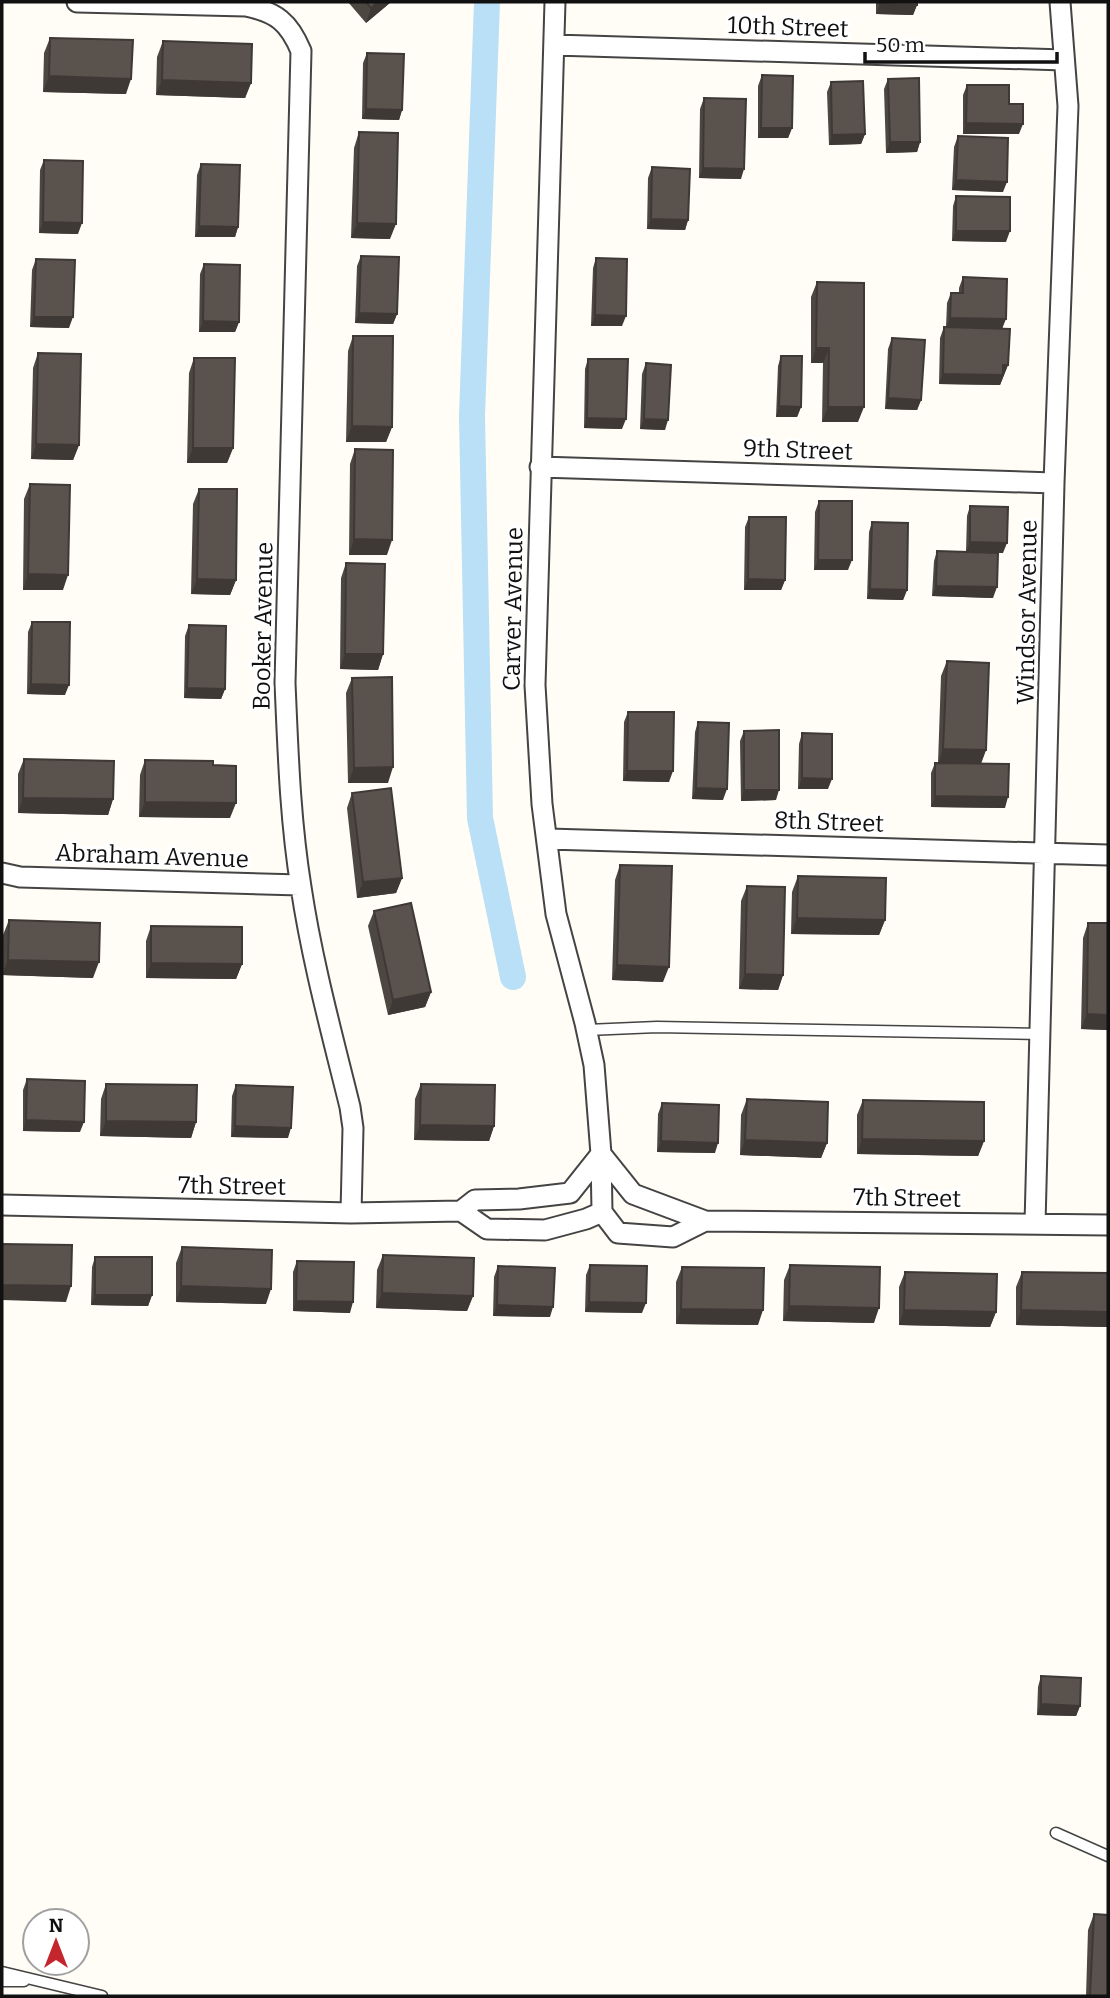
<svg xmlns="http://www.w3.org/2000/svg" width="1110" height="1998" viewBox="0 0 1110 1998" font-family="Bitter,serif">
<rect width="100%" height="100%" fill="#fffdf5"/>
<g fill="none" stroke-linecap="round" stroke-linejoin="round">
<path stroke="#b9e0f7" stroke-width="26" d="M487 2 472 416 480 818 513 977"/>
<g stroke="#444" stroke-width="13">
<path id="lane" d="M587 1030 657 1027 1041 1034
M1056 1833 1108 1856
M2 1972 102 1996
M2 1981H24"/>
</g>
<g stroke="#444" stroke-width="23">
<path id="street" d="M77 2 246 6C276 12 289 22 301 51L285 683C288 751 290 819 301 887 312 961 332 1034 350 1107L353 1128 351 1213
M555 2 535 685 542 804 556 914 585 1023 594 1065 601 1154 602 1212
M554 45 1064 60
M540 467 1054 483
M548 839 1108 855
M2 873 20 877 300 885
M2 1205 351 1213 461 1211 487 1229 545 1230 586 1219 602 1212
M461 1211 475 1200 519 1199 570 1193 601 1154 633 1194 705 1221 1108 1225
M602 1212 618 1233 673 1237 705 1221
M1035 1224 1054 483 1068 106 1060 2"/>
</g>
<use href="#lane" stroke="#fff" stroke-width="10"/>
<use href="#street" stroke="#fff" stroke-width="19"/>
</g>
<path fill="#4d4742" d="M348 2H391L366 23Z
M876 2H917V5L913 15 876 14Z
M50 38 126 94 43 92 44 53Z
M163 41 251 83 245 98 156 95 157 57Z
M367 53 402 110 399 120 362 119 363 63Z
M762 75 792 128 788 138H758V86Z
M888 79 920 142 917 152 886 153 884 89Z
M831 82 865 134 861 144 829 145 827 92Z
M967 85 1009 104 1019 134H963V95Z
M704 98 741 179 699 178 700 109Z
M359 132 390 239 351 238 354 148Z
M958 136 1003 192 952 190 954 147Z
M44 160 78 234 39 233 40 170Z
M201 164 238 227 235 237H195L197 175Z
M652 167 688 220 685 230 647 229 648 178Z
M956 196 1006 242 952 241 953 206Z
M361 256 397 314 393 324 355 323 357 266Z
M596 258 622 326H591L593 268Z
M36 259 69 328 30 327 32 270Z
M204 264 239 322 235 332H199L200 274Z
M963 277 1003 328 1008 365 1000 385 939 384 940 338 944 327H946L947 303 951 293H959V288Z
M817 282 858 422H822L823 363H811V297Z
M353 336 392 427 386 442H346L348 351Z
M892 338 921 400 917 410 885 409 888 349Z
M38 353 79 445 73 460 31 459 33 368Z
M781 356 801 407 797 417H776L778 366Z
M194 358 233 448 227 463H187L189 373Z
M588 359 622 429 584 428 585 369Z
M646 363 665 430 640 429 642 374Z
M355 449 387 555H349L350 464Z
M30 484 63 590H23L24 499Z
M199 489 236 580 230 595 191 594 193 504Z
M819 501 848 570H814L815 512Z
M970 506 1003 553 966 552 967 516Z
M749 517 785 580 781 590H744L745 527Z
M872 522 907 590 903 600 867 599 869 532Z
M937 551 993 598 932 596 934 561Z
M346 563 383 654 378 670 340 669 341 578Z
M32 622 65 695 27 694 28 632Z
M189 625 225 689 221 699 184 698 185 636Z
M947 661 986 750 981 764 1005 808 931 807V773L935 763H938L941 676Z
M352 678 388 783H348L346 693Z
M628 712 669 782 623 781 624 722Z
M698 722 723 800 692 799 695 732Z
M744 731 776 800 741 801 740 741Z
M802 733 828 789H798L799 744Z
M24 759 113 799 108 815 18 813V774Z
M145 760 213 765 230 818 139 817 140 775Z
M352 793 402 878 396 893 357 898 347 808Z
M620 865 663 982 612 980 615 880Z
M798 876 885 920 879 935 791 934 792 892Z
M747 886 783 975 778 990 739 989 741 901Z
M374 911 431 992 425 1007 388 1015 368 926Z
M9 920 93 978 2 975 3 935Z
M1088 923 1108 1030 1081 1029 1083 938Z
M151 926 242 964 236 979 146 978V941Z
M27 1079 80 1132 23 1131V1090Z
M106 1084 196 1122 191 1138 100 1136 101 1099Z
M421 1084 494 1126 489 1141 414 1140 415 1099Z
M236 1085 288 1138 231 1137 232 1096Z
M747 1099 827 1143 821 1158 740 1155 741 1115Z
M863 1100 984 1141 978 1156 857 1154V1115Z
M662 1103 715 1153 657 1152 658 1114Z
M182 1247 266 1304 176 1302V1263Z
M383 1255 473 1296 467 1311 376 1308 377 1270Z
M95 1257 152 1295 148 1306 91 1305 92 1267Z
M297 1261 350 1313 293 1311V1272Z
M590 1265 642 1313 585 1312 586 1275Z
M790 1265 874 1323 783 1321 784 1280Z
M498 1266 550 1317 493 1316 494 1277Z
M682 1267 758 1325 676 1324V1282Z
M905 1272 996 1312 990 1327 899 1325V1287Z
M1022 1272 1108 1273V1323L1107 1327 1016 1325V1287Z
M1041 1676 1080 1706 1076 1716 1037 1715 1038 1687Z
M1094 1914 1108 1996H1086L1088 1930Z"/>
<path fill="#3f3936" d="M378 2H391L366 23 371 8Z
M880 4 917 5 913 15 876 14Z
M49 76 131 79 126 94 43 92Z
M162 80 251 83 245 98 156 95Z
M366 109 402 110 399 120 362 119Z
M966 123 1023 124 1019 134H963Z
M761 128H792L788 138H758Z
M865 134 861 144 829 145 832 135Z
M890 142H920L917 152 886 153Z
M703 168 744 169 741 179 699 178Z
M956 180 1007 182 1003 192 952 190Z
M651 219 688 220 685 230 647 229Z
M43 222 82 223 78 234 39 233Z
M357 223 396 224 390 239 351 238Z
M199 226 238 227 235 237H195Z
M956 231H1010L1006 242 952 241Z
M359 313 397 314 393 324 355 323Z
M595 315 626 316 622 326H591Z
M34 317H73L69 328 30 327Z
M950 318 1006 319 1002 329 946 328Z
M203 321 239 322 235 332H199Z
M816 348H829L823 363H811Z
M1003 365H1008L1000 385 939 384 943 374Z
M888 398 921 400 917 410 885 409Z
M779 406 801 407 797 417H776Z
M828 407H864L858 422H822Z
M587 418 626 419 622 429 584 428Z
M644 419 668 420 665 430 640 429Z
M352 426 392 427 386 442H346Z
M36 444 79 445 73 460 31 459Z
M193 448H233L227 463H187Z
M354 539 392 540 387 555H349Z
M970 542 1007 543 1003 553 966 552Z
M818 560H852L848 570H814Z
M28 574 68 575 63 590H23Z
M197 579 236 580 230 595 191 594Z
M748 579 785 580 781 590H744Z
M936 586 997 587 993 598 932 596Z
M870 589 907 590 903 600 867 599Z
M345 654H383L378 670 340 669Z
M31 684 69 685 65 695 27 694Z
M187 688 225 689 221 699 184 698Z
M943 749 986 750 980 765 938 764Z
M393 767 388 783H348L354 768Z
M627 771H673L669 782 623 781Z
M802 778 832 779 828 789H798Z
M696 788 727 789 723 800 692 799Z
M744 790H779L776 800 741 801Z
M935 796 1008 797 1005 808 931 807Z
M23 798 113 799 108 815 18 813Z
M145 802 236 803 230 818 139 817Z
M402 878 396 893 357 898 363 882Z
M797 918 885 920 879 935 791 934Z
M8 960 99 962 93 978 2 975Z
M151 963 242 964 236 979 146 978Z
M617 965 669 967 663 982 612 980Z
M745 974 783 975 778 990 739 989Z
M431 992 425 1007 388 1015 393 1000Z
M1087 1014 1108 1015V1030L1081 1029Z
M26 1120 84 1122 80 1132 23 1131Z
M106 1121 196 1122 191 1138 100 1136Z
M420 1125 494 1126 489 1141 414 1140Z
M235 1126 291 1128 288 1138 231 1137Z
M862 1139 984 1141 978 1156 857 1154Z
M745 1140 827 1143 821 1158 740 1155Z
M661 1141 718 1143 715 1153 657 1152Z
M2 1285 71 1286 66 1302 2 1300Z
M181 1286 271 1289 266 1304 176 1302Z
M382 1293 473 1296 467 1311 376 1308Z
M95 1295H152L148 1306 91 1305Z
M296 1301 353 1302 350 1313 293 1311Z
M589 1302 646 1303 642 1313 585 1312Z
M497 1305 553 1307 550 1317 493 1316Z
M789 1306 879 1308 874 1323 783 1321Z
M681 1309 763 1310 758 1325 676 1324Z
M904 1310 996 1312 990 1327 899 1325Z
M1021 1310 1108 1312V1323L1107 1327 1016 1325Z
M1041 1704 1080 1706 1076 1716 1037 1715Z"/>
<path fill="#5a524d" stroke="#3f3936" stroke-width="2" d="M366 2H378L371 8Z
M880 2H917V5L880 4Z
M50 38 133 40 131 79 49 76Z
M163 41 252 44 251 83 162 80Z
M367 53 404 54 402 110 366 109Z
M762 75 793 76 792 128H761Z
M919 78 920 142H890L888 79Z
M863 81 865 134 832 135 831 82Z
M967 85H1009V104H1023V124L966 123Z
M704 98 746 99 744 169 703 168Z
M359 132 398 133 396 224 357 223Z
M958 136 1008 138 1007 182 956 180Z
M44 160 83 161 82 223 43 222Z
M201 164 240 165 238 227 199 226Z
M652 167 690 169 688 220 651 219Z
M956 196 1010 197V231H956Z
M361 256 399 257 397 314 359 313Z
M596 258 627 259 626 316 595 315Z
M36 259 75 260 73 317H34Z
M204 264 240 265 239 322 203 321Z
M963 277 1007 279 1006 319 950 318 951 293H963Z
M817 282 864 283V407H828L829 348H816Z
M944 327 1010 329 1008 365H1003V375L943 374Z
M353 336H393L392 427 352 426Z
M892 338 925 340 921 400 888 398Z
M38 353 81 354 79 445 36 444Z
M781 356H802L801 407 779 406Z
M194 358H235L233 448H193Z
M588 359H628L626 419 587 418Z
M646 363 671 365 668 420 644 419Z
M355 449 393 450 392 540 354 539Z
M30 484 70 485 68 575 28 574Z
M199 489H237L236 580 197 579Z
M819 501H852V560H818Z
M970 506 1008 507 1007 543 970 542Z
M749 517H786L785 580 748 579Z
M872 522 908 523 907 590 870 589Z
M937 551 998 553 997 587 936 586Z
M346 563 385 564 383 654H345Z
M32 622H70L69 685 31 684Z
M189 625 226 626 225 689 187 688Z
M947 661 989 663 986 750 943 749Z
M392 677 393 767 354 768 352 678Z
M628 712H674L673 771H627Z
M698 722 729 723 727 789 696 788Z
M779 730V790H744V731Z
M802 733 832 734V779L802 778Z
M24 759 114 761 113 799 23 798Z
M145 760 213 761V765L236 766V803L145 802Z
M935 763 1009 764 1008 797 935 796Z
M391 788 402 878 363 882 352 793Z
M620 865 672 866 669 967 617 965Z
M798 876 886 878 885 920 797 918Z
M747 886 785 887 783 975 745 974Z
M411 903 431 992 393 1000 374 911Z
M9 920 100 923 99 962 8 960Z
M1088 923H1108V1015L1087 1014Z
M151 926 242 927V964L151 963Z
M27 1079 85 1081 84 1122 26 1120Z
M106 1084 197 1085 196 1122 106 1121Z
M421 1084 495 1085 494 1126 420 1125Z
M236 1085 293 1087 291 1128 235 1126Z
M747 1099 828 1102 827 1143 745 1140Z
M863 1100 984 1102V1141L862 1139Z
M662 1103 719 1105 718 1143 661 1141Z
M2 1244 72 1245 71 1286 2 1285Z
M182 1247 272 1250 271 1289 181 1286Z
M383 1255 474 1258 473 1296 382 1293Z
M95 1257H152V1295H95Z
M297 1261 354 1262 353 1302 296 1301Z
M590 1265 647 1266 646 1303 589 1302Z
M790 1265 880 1267 879 1308 789 1306Z
M498 1266 555 1268 553 1307 497 1305Z
M682 1267 764 1268 763 1310 681 1309Z
M905 1272 997 1274 996 1312 904 1310Z
M1022 1272 1108 1273V1312L1021 1310Z
M1041 1676 1081 1678 1080 1706 1041 1704Z
M1094 1914 1108 1915V1996H1090Z"/>
<g text-anchor="middle" dominant-baseline="central" stroke-width="7" stroke-linejoin="round" paint-order="stroke">
<g font-size="24" fill="#111" stroke="#fff">
<text transform="translate(788 27) rotate(2)">10th Street</text>
<text transform="translate(798 450) rotate(2)">9th Street</text>
<text transform="translate(513 609) rotate(-89)">Carver Avenue</text>
<text transform="translate(1027 612) rotate(-89)">Windsor Avenue</text>
<text transform="translate(263 626) rotate(-89)">Booker Avenue</text>
<text transform="translate(829 822) rotate(2)">8th Street</text>
<text transform="translate(152 856) rotate(2)">Abraham Avenue</text>
<text transform="translate(232 1186) rotate(1)">7th Street</text>
<text transform="translate(907 1198) rotate(1)">7th Street</text>
</g>
</g>
<rect width="1110" height="1998" fill="none" stroke="#111111" stroke-width="7"/>
<g transform="translate(56 1942)"><circle r="33" fill="#ffffff" stroke="#a0a0a0" stroke-width="2"/>
<path d="M0-5L12 26L0 18L-12 26Z" fill="#c4262e"/>
<text y="-10" font-size="19" font-weight="bold" text-anchor="middle" fill="#111111">N</text>
</g>
<path d="M865 52v10h192v-10" fill="none" stroke="#111111" stroke-width="3.5"/>
<text x="876" y="52" font-size="21" fill="#111111" stroke="#ffffff" stroke-width="5" paint-order="stroke">50 m</text>
</svg>
